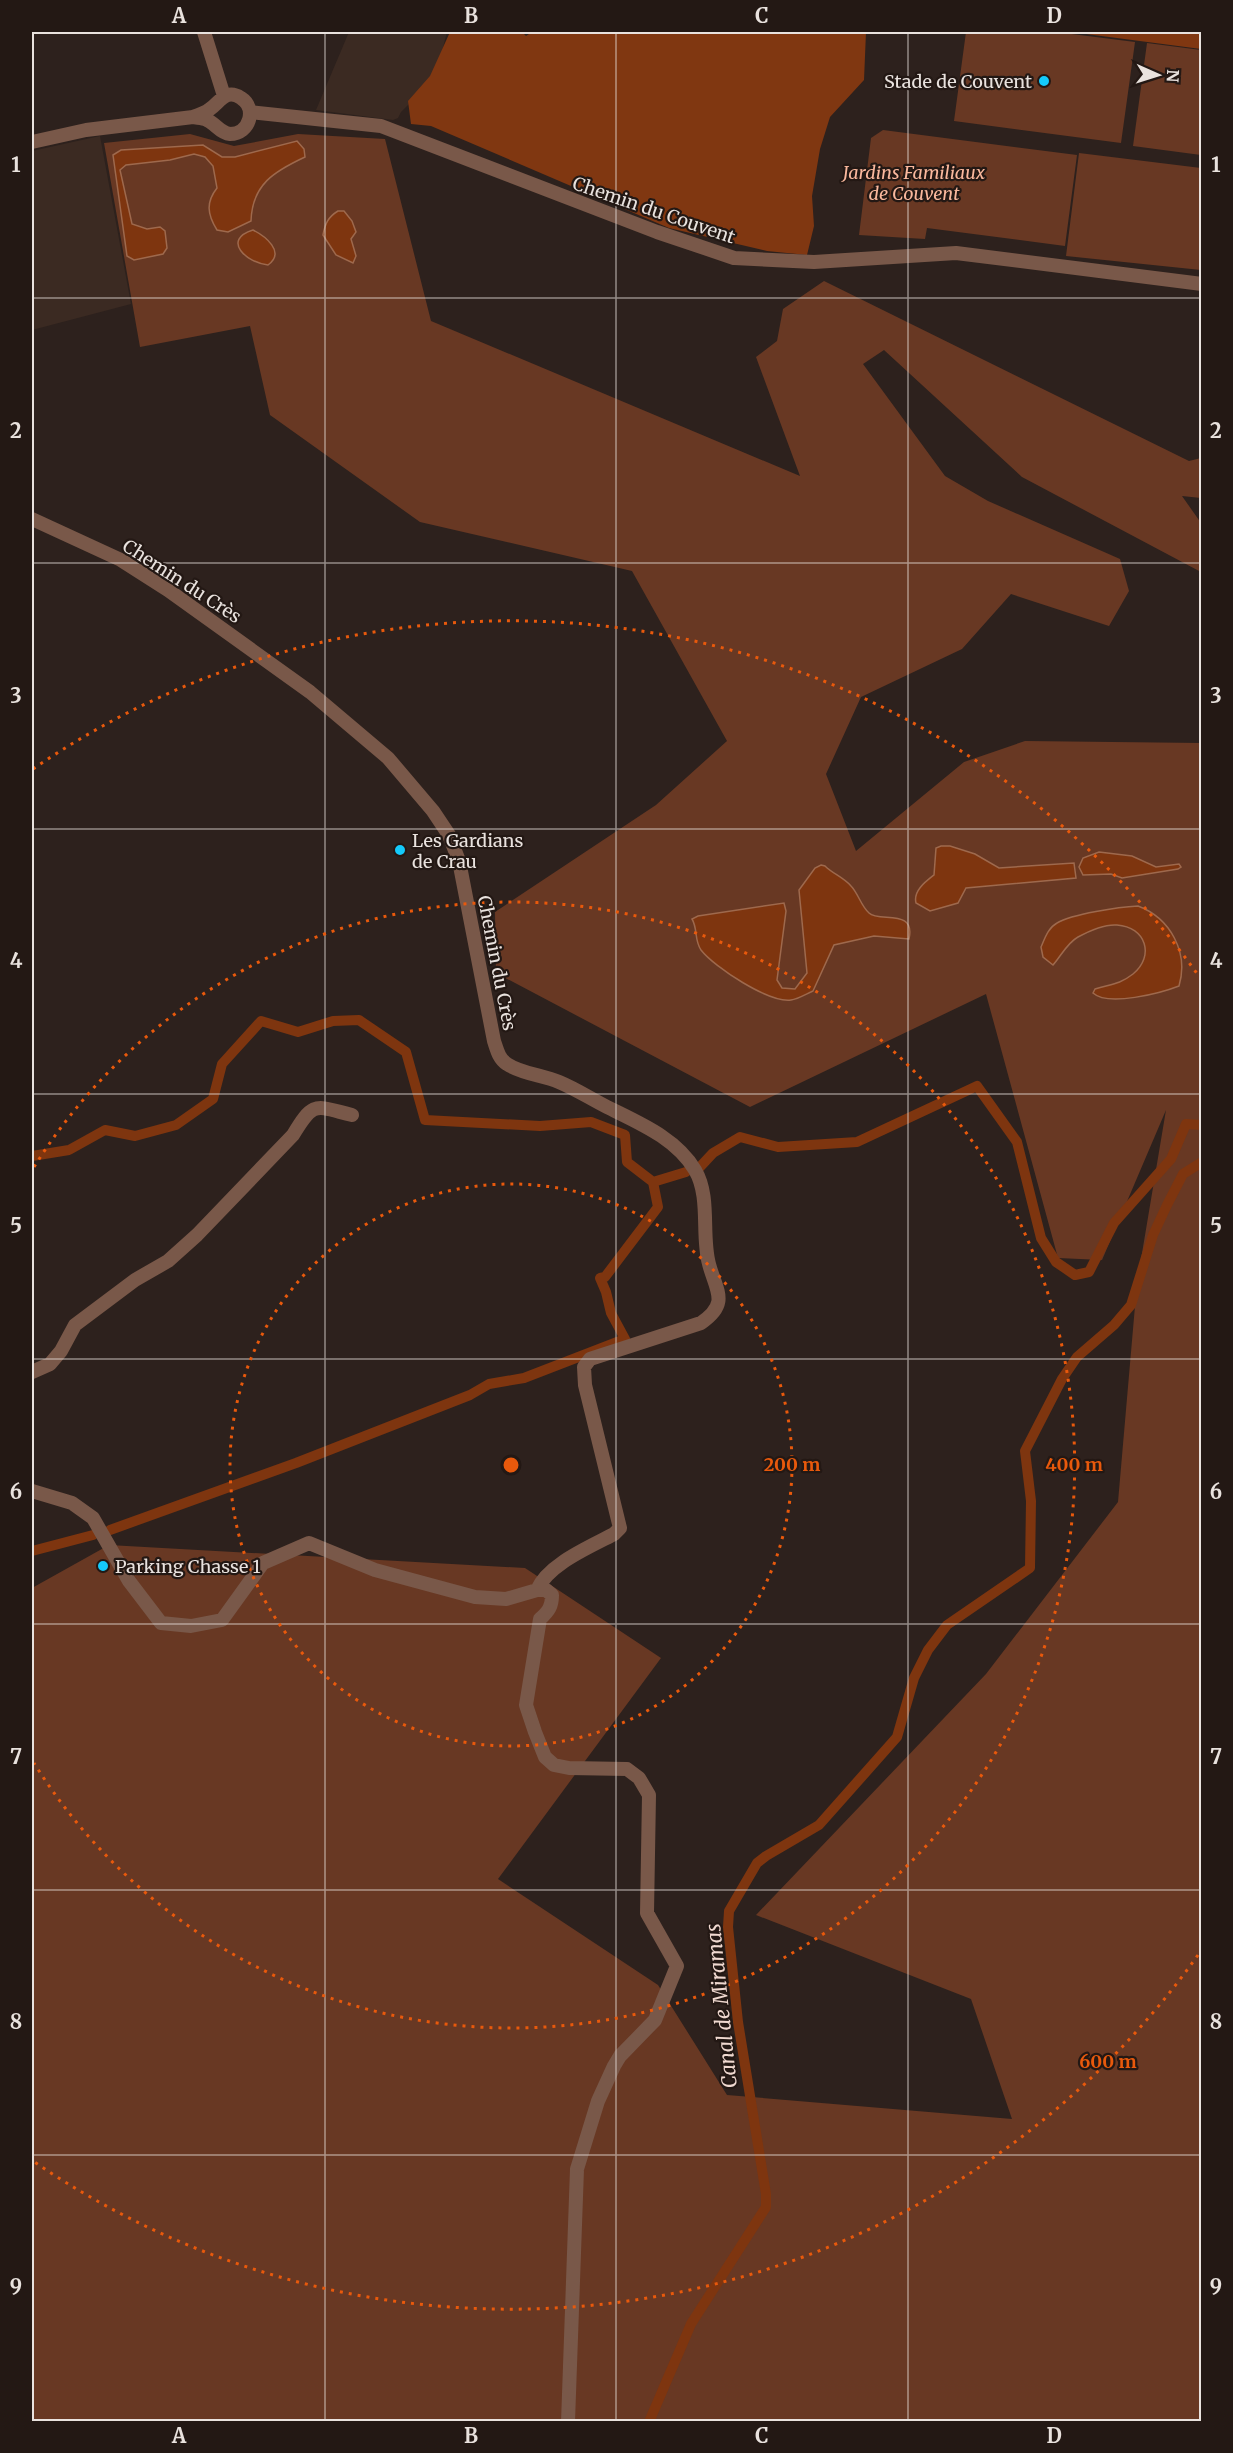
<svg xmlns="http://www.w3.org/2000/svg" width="1233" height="2453" viewBox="0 0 1233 2453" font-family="Merriweather,serif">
<rect width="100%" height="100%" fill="#2d211d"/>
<path fill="#3b2a22" d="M349 32H447L435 78 401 112 398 118 393 120 316 110Z
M100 136 131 304 32 330V151Z"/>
<path fill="#683823" d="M966 32H1056L1135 42 1121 143 954 121Z
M1147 43 1201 50V155L1133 146Z
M883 130 1077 155 1065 246 927 228 925 239 859 235 871 138Z
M190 134 234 146 298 134 385 139 431 321 800 476 756 357 777 341 783 309 824 281 1189 461 1201 458V498L1182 496 1201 523V572L1022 477 884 350 863 364 945 476 988 501 1120 559 1129 591 1109 626 1011 594 962 649 861 697 826 774 856 851 964 762 1025 741 1201 743V2421H32V1588L109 1545 525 1568 661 1658 498 1879 658 1985 727 2095 1012 2119 971 1999 756 1915 986 1674 1118 1502 1137 1283 1166 1110 1102 1260 1058 1258 986 994 750 1107 496 973 495 912 656 805 727 741 632 571 420 522 270 415 250 326 140 347 104 143Z
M1079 153 1201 168V270L1066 256Z"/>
<path fill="#803711" d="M450 32H522L526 36 532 32H866L864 80 830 117 820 149 812 196 814 226 807 255 767 251 669 228 431 126 411 124 408 101 430 76Z
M1071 32H1201V49Z"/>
<path fill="#7e350f" stroke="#9e694d" stroke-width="1.5" d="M297 141 304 149 305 157C275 171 252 184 251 221L228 232 217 230C207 214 206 202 217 188L213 166 205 157 194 154 170 160 126 165 120 170 132 224 147 229 160 227 165 231 167 248 163 254 134 260 127 256 113 155 121 150 203 145 222 157H235Z
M338 211H344L352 221 356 232 351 239 356 256 353 263 336 255 323 235C325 224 328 217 338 211Z
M253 230C265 236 286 252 268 265 247 263 221 240 253 230Z
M941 846H950L975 854 999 868 1074 863 1076 878 966 888 958 903 930 911 916 903C913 891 925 882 934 875L936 848Z
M1099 852 1132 856 1156 867 1179 864 1181 867 1178 869 1122 878 1111 874 1083 875 1079 867 1083 858Z
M821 865 825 866C833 874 843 877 851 886 858 893 861 906 869 913 879 923 916 908 909 939L874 936 834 945 813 991C806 994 798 999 791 1000 769 1003 714 967 701 950 694 940 698 929 692 919L698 916 784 903 786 911 777 980 782 988 795 989 807 973 799 890 815 868Z
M1138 906C1170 918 1189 952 1179 986 1161 993 1108 1007 1093 993L1095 989C1110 984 1119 985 1133 974 1155 956 1146 927 1117 925 1105 924 1089 931 1078 937 1067 943 1061 956 1053 965L1043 957 1041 947C1045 938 1048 928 1057 923 1072 914 1119 907 1138 906Z"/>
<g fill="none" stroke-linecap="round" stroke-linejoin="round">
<path stroke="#7e350f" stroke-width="10" d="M32 1156 69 1150 105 1130 135 1136 176 1125 213 1099 222 1064 261 1021 298 1032 333 1021 359 1020 406 1052 425 1120 540 1126 591 1122 625 1135 627 1162 653 1182 686 1172
M699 1168 713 1153 740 1137 778 1147 857 1142 977 1086 1017 1142 1041 1238 1056 1262 1075 1275 1089 1272 1114 1223 1171 1159 1186 1124 1202 1125
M110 1530 296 1463 470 1395 489 1384 524 1378 625 1339 611 1313 606 1292 600 1278 605 1277 658 1207 653 1182
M32 1551 93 1535
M649 2422 691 2324 766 2207V2194L738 2022 728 1927 729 1911 757 1863 766 1856 819 1825 897 1737 914 1678 928 1650 947 1625 1030 1568 1031 1501 1025 1451 1062 1379 1077 1357 1114 1325 1131 1305 1153 1235 1167 1205 1183 1174 1202 1162"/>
<path stroke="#795849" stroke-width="14" d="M204 32 224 96
M250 112 381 126 657 232 734 258 814 262 956 253 1202 284
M32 142 86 130 193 117C197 118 203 118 207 120 216 124 220 133 230 134 250 134 257 108 241 98 226 88 220 102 210 109 205 113 199 115 193 117
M32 519 121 560 168 590 310 692 388 758 433 811 449 835 459 861 494 1041C497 1050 499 1059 507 1064 522 1074 543 1075 559 1082 576 1089 591 1099 607 1107 639 1123 676 1138 695 1170 711 1197 701 1235 709 1264 716 1291 730 1303 701 1323L590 1359 584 1367 585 1385 620 1528 614 1534C590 1547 548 1564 537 1590
M32 1372 50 1364 61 1351 75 1325 135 1280 168 1261 197 1235 293 1135C314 1100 315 1106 352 1115
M32 1491 72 1503 93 1518 129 1581 161 1623 191 1626 222 1620 263 1563 309 1543 375 1570 475 1597 506 1599 537 1590H546L552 1595C552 1606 549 1611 540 1619L526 1705 535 1732 545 1757 554 1765 569 1768 627 1769 639 1778 649 1795 647 1913 677 1966 655 2020 620 2056 614 2066 598 2101 577 2169 568 2422"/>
</g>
<path fill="none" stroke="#e9e2de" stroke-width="1.5" stroke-opacity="0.55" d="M325 32V2422M616 32V2422M908 32V2422M32 298H1202M32 563H1202M32 829H1202M32 1094H1202M32 1359H1202M32 1624H1202M32 1890H1202M32 2155H1202"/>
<g fill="none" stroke="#e8590c" stroke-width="3" stroke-dasharray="3 6">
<circle cx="511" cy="1465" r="281"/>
<path d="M34 1167A563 563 0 1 1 34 1763"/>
<path d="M1198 1955A844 844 0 0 1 33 2161M33 769A844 844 0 0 1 1198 975"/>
</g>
<g fill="#14cafb" stroke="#231814" stroke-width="2">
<circle cx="1044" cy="81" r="6"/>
<circle cx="400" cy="850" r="6"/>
<circle cx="103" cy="1566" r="6"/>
</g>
<g text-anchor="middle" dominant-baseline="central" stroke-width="4.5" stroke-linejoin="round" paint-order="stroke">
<g font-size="18" fill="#e9e2de" stroke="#231814" text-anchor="start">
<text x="1032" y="81" text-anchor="end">Stade de Couvent</text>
<text x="412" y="840">Les Gardians<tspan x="412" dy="21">de Crau</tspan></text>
<text x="115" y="1566">Parking Chasse 1</text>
</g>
<g font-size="18" font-style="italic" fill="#fab89d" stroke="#231814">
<text x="914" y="172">Jardins Familiaux<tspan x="914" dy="21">de Couvent</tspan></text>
</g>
<g font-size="18" fill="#e9e2de" stroke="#231814">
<text transform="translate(654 210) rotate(19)">Chemin du Couvent</text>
<text transform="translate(182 581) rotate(33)">Chemin du Crès</text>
<text transform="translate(497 963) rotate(79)">Chemin du Crès</text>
</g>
<g font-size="20" font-style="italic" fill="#f0d9d0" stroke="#231814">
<text transform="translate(721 2006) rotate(-96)">Canal de Miramas</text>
</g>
</g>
<circle cx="511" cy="1465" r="9" fill="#e8590c" stroke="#231814" stroke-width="3"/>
<g font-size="18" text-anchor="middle" font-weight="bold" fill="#e8590c" stroke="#231814" stroke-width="4.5" stroke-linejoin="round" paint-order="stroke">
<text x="792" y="1471">200 m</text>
<text x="1074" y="1471">400 m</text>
<text x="1108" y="2068">600 m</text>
</g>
<rect width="1233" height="2453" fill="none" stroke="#231814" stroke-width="66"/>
<g transform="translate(1158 75) rotate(93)" stroke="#231814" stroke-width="4.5" paint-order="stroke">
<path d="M0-4.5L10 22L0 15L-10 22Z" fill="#e9e2de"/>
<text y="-9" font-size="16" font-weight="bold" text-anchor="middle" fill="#e9e2de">N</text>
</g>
<rect x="33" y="33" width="1167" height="2387" fill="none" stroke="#e9e2de" stroke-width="2"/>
<g font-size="20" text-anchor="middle" font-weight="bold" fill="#e9e2de">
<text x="179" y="23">A</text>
<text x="471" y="23">B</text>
<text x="762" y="23">C</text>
<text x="1054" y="23">D</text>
<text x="16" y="172">1</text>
<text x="1216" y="172">1</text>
<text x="16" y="438">2</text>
<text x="1216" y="438">2</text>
<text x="16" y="703">3</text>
<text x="1216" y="703">3</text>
<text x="16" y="968">4</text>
<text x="1216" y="968">4</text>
<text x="16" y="1233">5</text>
<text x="1216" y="1233">5</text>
<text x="16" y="1499">6</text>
<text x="1216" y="1499">6</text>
<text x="16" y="1764">7</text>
<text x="1216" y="1764">7</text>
<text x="16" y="2029">8</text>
<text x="1216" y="2029">8</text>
<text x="16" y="2294">9</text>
<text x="1216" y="2294">9</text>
<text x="179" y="2443">A</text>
<text x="471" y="2443">B</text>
<text x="762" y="2443">C</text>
<text x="1054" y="2443">D</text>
</g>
</svg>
